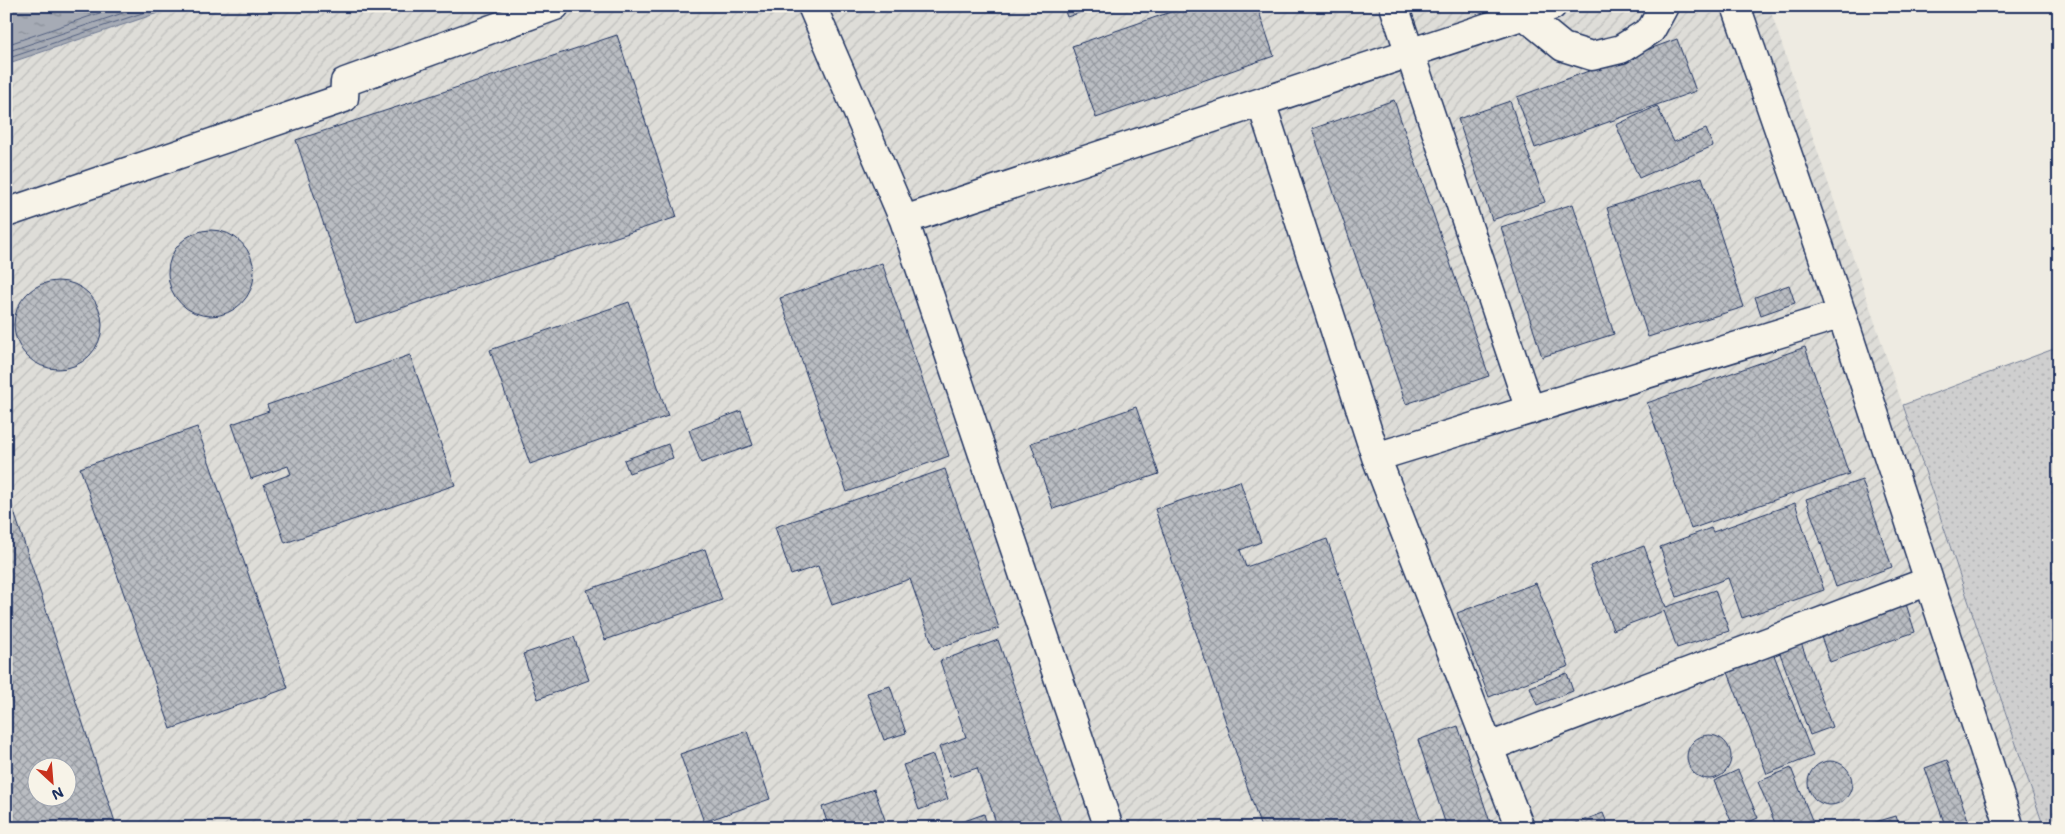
<svg xmlns="http://www.w3.org/2000/svg" width="2065" height="834" viewBox="0 0 2065 834" font-family="'Shantell Sans',sans-serif">
<defs>
<pattern id="industrial-furrows" width="10" height="10" patternUnits="userSpaceOnUse" patternTransform="scale(1.25)"><rect width="10" height="10" fill="#deddd8"/><path d="M-1 1l2-2M0 10L10 0M9 11l2-2" fill="none" stroke="#bebebc"/></pattern>
<pattern id="green-dots" width="8" height="8" patternUnits="userSpaceOnUse" patternTransform="scale(1.25)"><rect width="8" height="8" fill="#cfcfcf"/><path d="M2 2h.1M6 6h.1" fill="none" stroke="#b1b2b4" stroke-width="1.8" stroke-linecap="round"/></pattern>
<pattern id="water-ripples" width="26" height="14" patternUnits="userSpaceOnUse" patternTransform="scale(1.25)"><rect width="26" height="14" fill="#a6abb5"/><path d="M2 4q2-2 4 0t4 0M15 11q2-2 4 0t4 0" fill="none" stroke="#868c96"/></pattern>
<pattern id="building-cross-hatch" width="8" height="8" patternUnits="userSpaceOnUse" patternTransform="scale(1.25)"><rect width="8" height="8" fill="#babdc2"/><path d="M0 0l8 8M0 8l8-8" fill="none" stroke="#969aa1"/></pattern>
</defs>
<rect width="100%" height="100%" fill="#eeebe2"/>
<filter id="ink" filterUnits="userSpaceOnUse"><feTurbulence type="fractalNoise" baseFrequency=".02" numOctaves="2"/><feDisplacementMap in="SourceGraphic" scale="10" xChannelSelector="R" yChannelSelector="G"/><feConvolveMatrix kernelMatrix="1 2 1 2 8 2 1 2 1" color-interpolation-filters="sRGB"/></filter>
<g filter="url(#ink)">
<path fill="url(#industrial-furrows)" fill-rule="evenodd" d="M179 6H1769L2044 828H6V64ZM38 766H68V796H38Z"/>
<path fill="url(#green-dots)" stroke="#757f96" d="M2059 347V828H2044L1903 405Z"/>
<path fill="url(#water-ripples)" stroke="#6e7992" d="M6 6H179L6 64Z"/>
<g fill="none" stroke-linecap="round" stroke-linejoin="round">
<path stroke="#536181" stroke-width="1" d="M6 45 120 6
M6 52 144 6
M6 59 163 6"/>
</g>
<path fill="url(#building-cross-hatch)" stroke="#1b2f5e" fill-rule="evenodd" d="M1063 6H1100L1067 17Z
M1188 6H1257L1274 56 1096 118 1072 46Z
M617 35 677 217 356 323 296 140Z
M1677 39 1696 91 1535 148 1517 97Z
M1394 100 1489 376 1406 404 1312 129Z
M1510 101 1545 202 1492 220 1458 119Z
M1657 106 1674 142 1706 129 1713 146 1639 178 1616 125Z
M1702 177 1744 307 1648 337 1607 208Z
M1573 204 1614 334 1542 357 1501 227Z
M168 273a43 43 0 1 1 86 0a43 43 0 1 1-86 0Z
M882 263 949 456 847 492 780 298Z
M14 325a44 44 0 1 1 88 0a44 44 0 1 1-88 0Z
M1789 285 1795 303 1761 315 1755 297Z
M629 302 668 416 530 464 490 350Z
M1805 347 1849 474 1691 529 1647 403Z
M410 355 455 485 285 543 264 484 291 474 288 466 251 479 232 424 269 411 267 405Z
M1136 407 1159 474 1053 509 1031 443Z
M741 411 753 445 701 463 689 430Z
M197 427 288 688 171 729 80 468Z
M668 444 673 458 629 473 624 460Z
M945 469 999 628 934 649 910 579 832 605 818 566 791 575 775 527Z
M1862 480 1892 567 1836 587 1806 499Z
M1240 481 1261 542 1240 550 1246 567 1327 539 1423 828H1261L1155 509Z
M6 487 117 828H6ZM38 766H68V796H38Z
M1795 503 1824 590 1742 618 1728 578 1677 597 1660 547 1711 528 1713 532Z
M1644 546 1666 607 1715 590 1729 631 1677 648 1664 611 1613 630 1590 566Z
M705 549 722 600 605 640 587 590Z
M1536 583 1569 666 1489 697 1457 613Z
M1906 604 1915 632 1830 662 1820 634Z
M574 637 589 680 538 699 523 654Z
M998 640 1063 828H998L977 768 950 777 939 747 966 737 940 661Z
M1800 640 1832 727 1810 735 1778 648Z
M1772 650 1813 756 1767 774 1726 667Z
M1567 673 1573 691 1537 705 1530 687Z
M890 686 906 733 884 740 867 693Z
M1458 726 1492 828H1447L1418 740Z
M747 731 770 799 704 822 680 754Z
M1687 757a22 22 0 1 1 44 0a22 22 0 1 1-44 0Z
M933 755 948 799 919 810 903 765Z
M1947 760 1971 828H1946L1925 768Z
M1808 783a22 22 0 1 1 44 0a22 22 0 1 1-44 0Z
M1791 768 1812 820 1793 828H1777L1758 782Z
M1738 770 1758 818 1734 828 1714 781Z
M874 789 888 828H829L822 807Z
M1603 813 1609 828H1563Z
M984 814 988 828H945Z
M1896 816 1900 828H1863L1862 826Z"/>
<g fill="none" stroke-linecap="round" stroke-linejoin="round">
<g stroke="#1b2f5e" stroke-width="31">
<path id="minor" d="M812 6 904 220 1109 828
M1394 6 1530 410
M1736 6 1820 248 2010 828
M1524 15 1563 47 1592 56 1621 49 1651 30 1664 6
M1261 102 1376 457 1520 828
M6 213 344 98 345 82 555 6
M904 220 1552 6
M1376 457 1842 314
M1489 747 1929 581"/>
</g>
<use href="#minor" stroke="#f7f3e8" stroke-width="28"/>
</g>
</g>
<rect width="2065" height="834" fill="none" stroke="#f7f3e8" stroke-width="25"/>
<rect x="12" y="12" width="2040" height="809" fill="none" stroke="#1b2f5e" stroke-width="2" filter="url(#ink)"/>
<g transform="translate(52 782) rotate(154)"><circle r="24" fill="#f7f3e8" stroke="#9fa5b1"/>
<path d="M0-4L9 19L0 12L-9 19Z" fill="#c8321e"/>
<text y="-8" font-size="14" font-weight="bold" text-anchor="middle" fill="#1b2f5e">N</text>
</g>
</svg>
